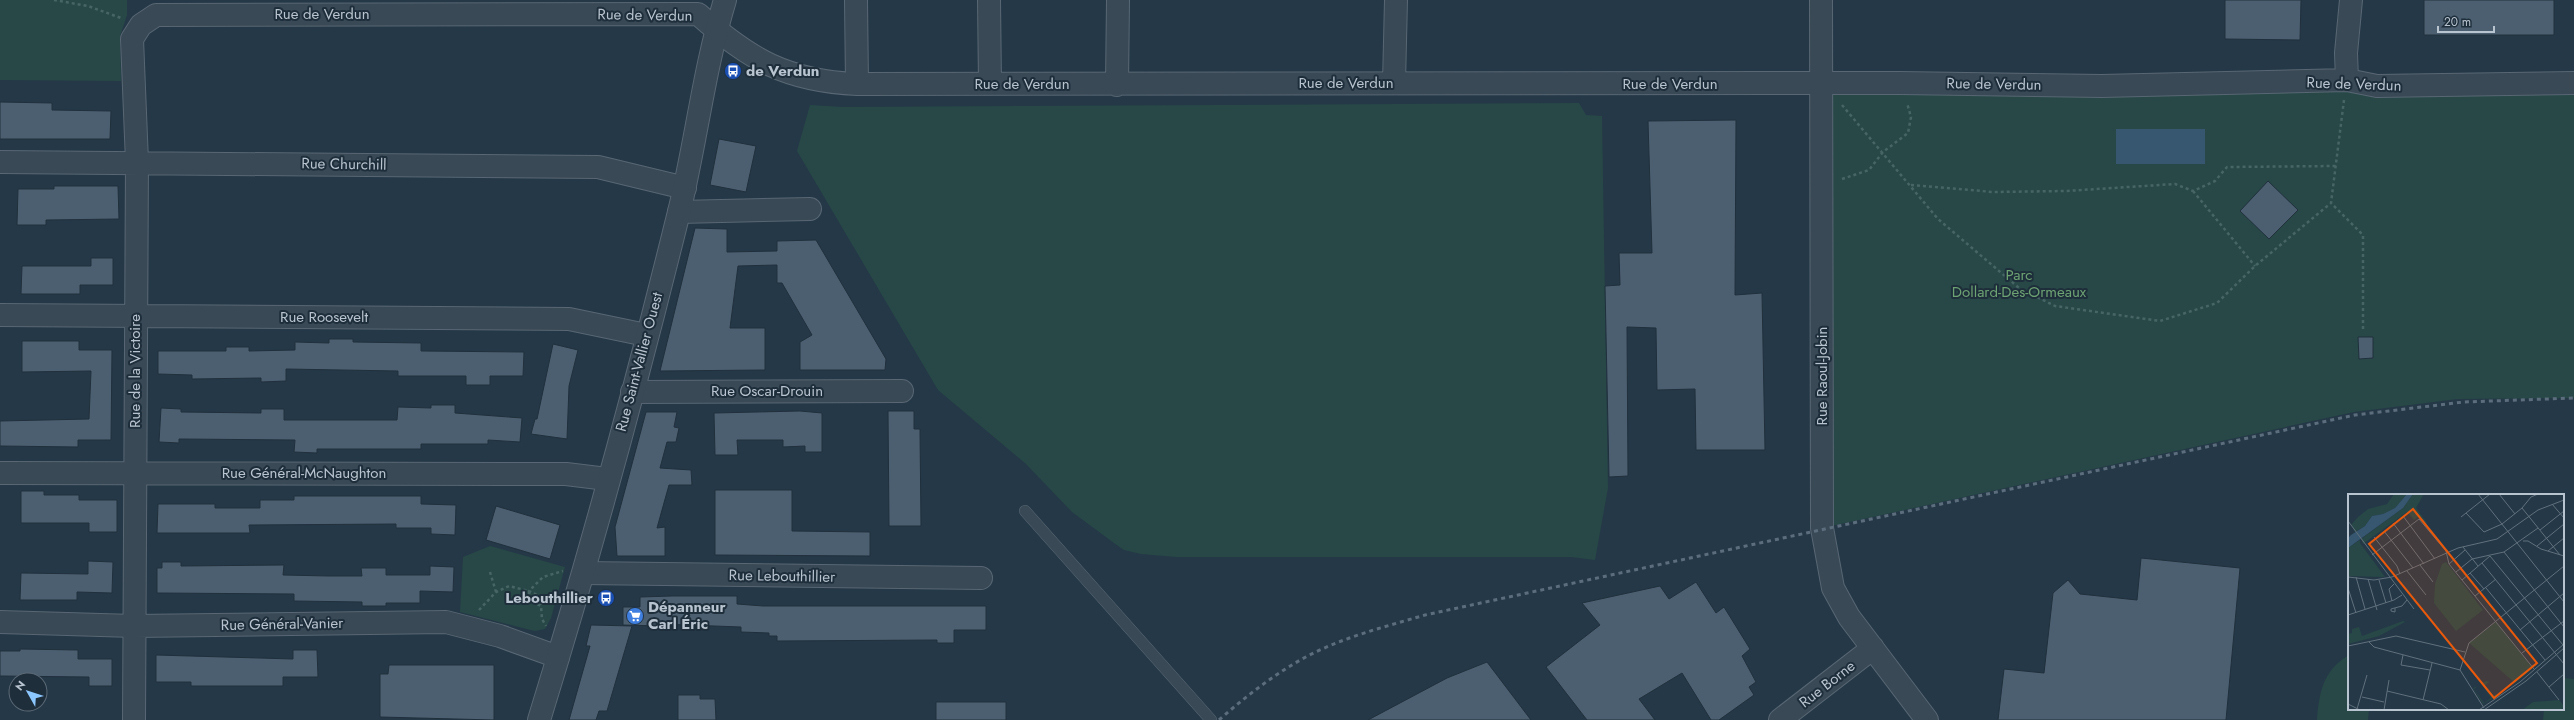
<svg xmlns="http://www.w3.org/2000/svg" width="2574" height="720" viewBox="0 0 2574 720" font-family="Jost,sans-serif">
<rect width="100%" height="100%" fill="#253847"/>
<path fill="#274847" d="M0 0H127V15L120 36 121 81 0 80Z
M2574 83V398L2458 399 2354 412 1822 528 1820 84Z
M1579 103 1586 115 1602 116 1608 488 1595 560 1571 557H1177L1141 554 1124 550 1114 543 1072 512 1025 463 938 390 797 151 810 105 843 107Z
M490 546 565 567 551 618 545 629 535 631 460 612 463 557Z
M2349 655V709H2369L2368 720H2317C2319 693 2323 670 2349 655Z
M2563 678 2574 679V720H2543L2544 709H2563Z"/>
<path fill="#37566f" d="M2116 129H2205V164H2116Z"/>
<path fill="#4c5f70" stroke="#20303d" d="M2225 0H2301L2300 40 2225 39Z
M2424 0H2554V35H2424Z
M0 102 52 103V110L111 111 110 139H0Z
M1736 120 1735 295 1762 293 1765 450H1696L1695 389 1657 390 1656 328 1627 327 1628 476 1609 477 1605 286 1620 285 1619 253H1652L1648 121Z
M719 139 756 146 746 192 710 185Z
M2268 181 2298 210 2269 239 2240 211Z
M54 186H118L119 219 46 220V225H17L18 189H54Z
M695 228 727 229V252L777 251V241L816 240 886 359 885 370H800V342L812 335 782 283H777V265L738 266 730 328H765V370L660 371Z
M91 258H113V285H80V294H21L22 266H91Z
M2358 337H2373V358L2359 359Z
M329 339H353V342L421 343V351L524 352 523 376H490V385H466V376H398V371L286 369V381L261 382V378L192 379V375L158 374V351H226V347H249V351L295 350V342L329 343Z
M22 341H79V350H112L111 440H78V447L0 446V421L89 419 91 371 22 372Z
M553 344 578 350 569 386 567 439 531 434 535 419H537Z
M431 405H455V413L522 418 520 442 488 440V444H421V449H317V453L294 452 295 440 179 439V443L159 442 161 408 181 409V412L261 413V409H284V420H397L398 407 431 408Z
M800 411 822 413V452H805V446L783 447V440H737L738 455H715L714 413Z
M888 411H914V429H920L921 526H889Z
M646 412H677L674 427 679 428 676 442H667L660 468 691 470 692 485H669L657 528 665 527V556H617L615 527Z
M715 490H792V531L870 532V556L715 555Z
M21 491H44V495H79V500H117V532H89V523H21Z
M294 496H421V504L456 505 455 535 431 534V528H396V524L249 525 250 533H157L158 504H215V508H260V500H294Z
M496 506 560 525 550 559 486 540Z
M2141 558 2240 568 2226 720H1998L2004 669 2044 673 2053 593 2068 580 2080 594 2137 600Z
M88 561 113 562 112 593 77 592V600H20L21 573 88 574Z
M162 562H181V566L284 565 283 575 329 576H362L361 568H386V575H430V566L454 567 453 592 420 591V603H386V606H362V602L294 601V594L157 593V568H162Z
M1696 582 1716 613 1724 607 1750 649 1742 656 1756 682 1749 687 1754 695 1719 720H1711L1682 673 1639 699 1655 720H1587L1546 667 1600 625 1582 603 1660 586 1669 599Z
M672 596H737V604L763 606H986V630H954V643H937V640L777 641V636H769V633L741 632V627L661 624V626L623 625V607H640V597Z
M591 625 632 626 607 711H599L596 720H569L590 646H586Z
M20 649 78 650V659H112V686H89V677L0 676V651H20Z
M293 650H317L318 677H283V686H191V682H156V655L293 659Z
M1487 662 1531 720H1368L1447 678Z
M389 665H494V720L380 717V674H388Z
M678 695H700V699H715L716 720H678Z
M936 702H1006V720H936Z"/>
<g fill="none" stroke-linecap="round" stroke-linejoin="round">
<g stroke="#586773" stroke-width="12">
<path id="service" d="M1025 511 1211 720"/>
</g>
<g stroke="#586773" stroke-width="24">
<path id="minor" d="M856 0 857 84
M989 0 990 84
M1821 0 1822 528 1833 588 1849 617 1927 720
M2347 80 2346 53 2351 0
M1394 83 1396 0
M1117 85 1118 0
M0 162 598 167 685 188
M679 212 810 209
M0 315 569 319 646 335
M632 392 902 391
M0 473 566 474 607 479
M584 573 981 578
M0 622 134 626 446 622 500 636 558 657
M134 720 137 162 132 39 141 25 156 15 698 14C750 60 787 81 857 84L1900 83 2102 86 2347 80 2377 86 2574 83
M1780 720 1873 648"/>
</g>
<g stroke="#586773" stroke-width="24">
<path id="tertiary" d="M539 720C591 552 637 382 679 212 696 142 704 69 725 0"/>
</g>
<path stroke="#486565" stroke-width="2.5" stroke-dasharray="3 3" stroke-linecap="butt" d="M54 0 88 6 121 18
M2344 100 2331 203 2363 235V329
M1842 105 1938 219 2019 288 2055 306 2160 321 2217 303 2255 266 2331 203
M1842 179 1869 170 1883 152 1908 133 1911 117 1907 103
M1911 185 1993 192 2066 191 2175 184 2193 191 2215 181 2227 167 2336 166
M2193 191 2255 266
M490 572 496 592
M541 605 539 596 529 591 543 577 563 571
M479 610 496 592 509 586 529 591 530 601 541 606 542 619 546 626"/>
<use href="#service" stroke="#3a4956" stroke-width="11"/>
<use href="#minor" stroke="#3a4956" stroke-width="22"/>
<use href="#tertiary" stroke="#3a4956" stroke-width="22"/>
<path stroke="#5c6e7d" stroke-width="3" stroke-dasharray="4 4" stroke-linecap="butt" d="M1219 720C1245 697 1272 676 1302 659 1340 638 1384 627 1425 615L2355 415 2464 402 2574 398"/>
</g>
<defs>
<g id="bus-disc" transform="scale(0.9)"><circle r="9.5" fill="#1a4fb4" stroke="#1e2e3b"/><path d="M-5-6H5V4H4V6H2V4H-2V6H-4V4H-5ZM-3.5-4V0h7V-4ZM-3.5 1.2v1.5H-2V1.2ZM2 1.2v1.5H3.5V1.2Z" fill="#fff"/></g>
<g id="supermarket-disc" transform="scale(0.9)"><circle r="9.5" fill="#3f7fe0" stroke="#1e2e3b"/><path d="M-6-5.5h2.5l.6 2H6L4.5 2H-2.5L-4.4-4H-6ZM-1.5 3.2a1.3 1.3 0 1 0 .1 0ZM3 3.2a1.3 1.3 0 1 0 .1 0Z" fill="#fff"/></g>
</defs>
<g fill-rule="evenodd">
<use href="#bus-disc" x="733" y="71"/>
<use href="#bus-disc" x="606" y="598"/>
<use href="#supermarket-disc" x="635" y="616"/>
</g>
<g text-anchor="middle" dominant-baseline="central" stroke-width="4" stroke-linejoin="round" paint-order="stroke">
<g font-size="15" fill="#b8c4cf" stroke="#1e2e3b">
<text x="322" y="14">Rue de Verdun</text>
<text transform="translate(645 15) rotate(1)">Rue de Verdun</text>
<text x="1346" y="83">Rue de Verdun</text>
<text x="1022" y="84">Rue de Verdun</text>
<text x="1670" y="84">Rue de Verdun</text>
<text transform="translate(1994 84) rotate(1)">Rue de Verdun</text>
<text transform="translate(2354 84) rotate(2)">Rue de Verdun</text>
<text transform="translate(344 164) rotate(1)">Rue Churchill</text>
<text x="324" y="317">Rue Roosevelt</text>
<text transform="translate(639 362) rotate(-75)">Rue Saint-Vallier Ouest</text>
<text transform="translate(135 371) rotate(-90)">Rue de la Victoire</text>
<text transform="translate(1822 376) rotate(-90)">Rue Raoul-Jobin</text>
<text x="767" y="391">Rue Oscar-Drouin</text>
<text x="304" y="473">Rue Général-McNaughton</text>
<text transform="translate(782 576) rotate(1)">Rue Lebouthillier</text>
<text transform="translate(282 624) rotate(-1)">Rue Général-Vanier</text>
<text transform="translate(1827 684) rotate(-38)">Rue Borne</text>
</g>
<g font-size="15" font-weight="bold" fill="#b8c4cf" stroke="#1e2e3b" text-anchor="start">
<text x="746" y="71">de Verdun</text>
<text x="593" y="598" text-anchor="end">Lebouthillier</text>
<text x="648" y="607">Dépanneur<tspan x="648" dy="17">Carl Éric</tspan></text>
</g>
<g font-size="15" fill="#6da272" stroke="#1e2e3b">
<text x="2019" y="275">Parc<tspan x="2019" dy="17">Dollard-Des-Ormeaux</tspan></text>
</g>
</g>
<g transform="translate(2348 494)">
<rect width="216" height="216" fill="#253847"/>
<path d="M46 0H59L47 14 35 20 24 22 17 32 7 38 3 31 10 23 20 15 39 10ZM65 0H76L68 14 79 29 77 31 71 22 66 26 59 18 15 50 13 45 55 14ZM12 46V49L37 83 0 82V54ZM98 68 135 116 108 137 86 109 87 90 94 70ZM55 127 57 128 31 142 0 150V140L4 139V135L11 133 14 142ZM148 128 185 174 167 189 121 149ZM139 187 141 188 136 192 143 203 148 200 149 202 135 210 125 194 130 192 126 195 136 209 143 204 133 189ZM211 206 216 212 213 216H174L185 208Z" fill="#274847"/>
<path d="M59 0H65L55 14 0 54V44L3 41 17 32 24 22 35 20 47 14Z" fill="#37566f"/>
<path fill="none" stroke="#60707d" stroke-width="1" d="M130 0 216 108M151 0 167 20M204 10 216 24M174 14 212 61M118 19 136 38 154 30 174 14 183 3 190 0M55 22 87 65M113 23 142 0M0 27 66 115M45 29 76 70M192 36 216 17M36 37 65 74M26 43 49 72 52 80M175 47H180L193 55 216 62M189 52 216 30M115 53 130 72M200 57 216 44M156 58 216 133M24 61 71 25 98 57 101 70 186 175M142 62 215 151M124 65 156 58 190 34M134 69 216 170M101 70 117 56M72 71 85 88M59 77 78 101M108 78 124 65M122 79 136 95M0 83 26 86 44 83 110 54 149 45 190 16 216 6M8 83 17 115M20 85 29 116M31 86 38 109M114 86 142 62M0 94 8 119M138 94 197 166M127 102 148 85M44 107 41 95 46 90M47 114V118L43 117V115L54 112 59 106M0 121 46 106 54 101M172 136 216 99M21 148 26 153 112 176 136 214M0 152 48 142 117 158M174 159 216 127M55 161 53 171 82 176M112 176 121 149 216 72M189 178 211 206M201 193 216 180M39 197 93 210 101 216M14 203 36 208M75 206 84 169M0 210 12 216M9 215 19 181M36 216 41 186M131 216 172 188 216 150M136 216 178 187 216 154"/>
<path fill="#e8590c" fill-opacity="0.15" stroke="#e8590c" stroke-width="2" d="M65 15 189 169 146 204 21 50Z"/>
<rect width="216" height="216" fill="none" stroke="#b8c4cf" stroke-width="2"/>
</g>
<g transform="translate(28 692) rotate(309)"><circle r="19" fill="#1e2e3b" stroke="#5c6a76"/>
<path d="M0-3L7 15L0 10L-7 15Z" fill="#8dc7ff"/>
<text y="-6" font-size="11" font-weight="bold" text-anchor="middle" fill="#b8c4cf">N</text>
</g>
<path d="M2438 26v6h56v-6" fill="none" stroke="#b8c4cf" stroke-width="2"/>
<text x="2444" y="26" font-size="12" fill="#b8c4cf" stroke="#1e2e3b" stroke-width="3" paint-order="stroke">20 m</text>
</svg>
